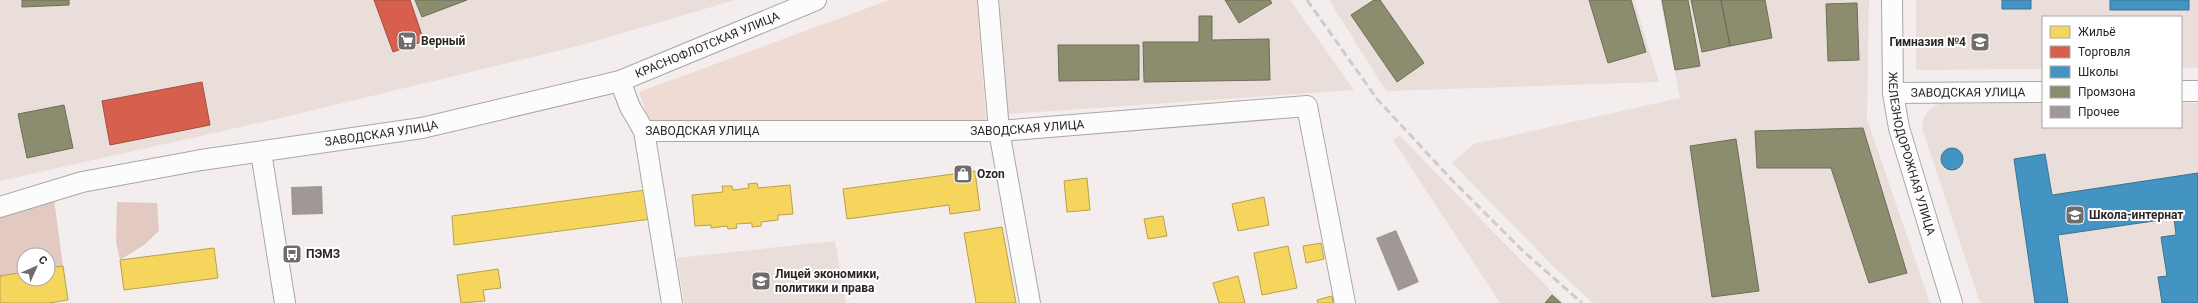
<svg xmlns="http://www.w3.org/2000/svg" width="2198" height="303" viewBox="0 0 2198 303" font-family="Roboto,sans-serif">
<rect width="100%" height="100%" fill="#f3eeed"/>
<path fill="#e9deda" d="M0 0H735L582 45 281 118 0 181Z
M999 0H1290L1354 90 1008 114Z
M1329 0H1634L1659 82 1386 91Z
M1660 0H1869L1867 119 1930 303H1593L1557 270 1452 163 1474 144 1680 98Z
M1916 0H2198V68H2181V17H2043V69L1916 70Z
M2043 103V127H2181V103H2198V303H1980L1922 128 1924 117 1930 109 1939 104Z
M1400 136 1553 293 1564 303H1500L1393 140Z
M835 241 846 303H684L677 258Z"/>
<path fill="#f0dbd4" d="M889 0H977L986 120 649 121 639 92Z"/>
<path fill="#e2cac2" d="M54 199 63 266 48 268V255H24V272L0 276V216Z
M117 202 157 203 159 231 144 245 120 260 116 242Z"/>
<path fill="#f6d55c" stroke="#b9a04c" d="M975 171 980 210 950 214 949 205 847 219 843 189Z
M1087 178 1090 210 1067 212 1064 181Z
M757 183 758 188 790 185 793 214 778 215V220L761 222V226L752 227V223L736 224 737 228 728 229 727 226 711 228V225L695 226 692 195 723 192 722 186H732L733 190 749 188 748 184Z
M646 190 651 219 454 245 452 216Z
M1264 197 1269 225 1238 231 1232 204Z
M1163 216 1167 236 1148 239 1144 219Z
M1002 227 1016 303H976L964 233Z
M1321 243 1324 259 1306 263 1303 246Z
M1288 246 1297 288 1262 295 1254 253Z
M214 248 218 278 124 290 120 260Z
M63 266 68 300 49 303H0V276L24 272V279H48V268Z
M498 269 501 288 483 290 485 301 461 303 457 275Z
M1238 276 1245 303H1219L1213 283Z
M1332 296 1333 303H1318L1317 300Z"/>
<path fill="#d6604d" stroke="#a24f41" d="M374 0H410L424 41 393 52Z
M202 82 210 125 110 145 102 101Z"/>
<path fill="#4393c3" stroke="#3c7294" d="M2002 0H2031V9H2002Z
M2110 0H2189V10H2110Z
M1941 159a11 11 0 1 1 22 0a11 11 0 1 1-22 0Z
M2045 154 2052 195 2198 173V303H2162L2158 277 2167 276 2161 237 2176 235 2174 218 2058 235 2068 303H2035L2014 159Z"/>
<path fill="#8c8c6e" stroke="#6f6d58" d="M22 0H69V5L22 7Z
M415 0H467L422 17Z
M1225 0H1270L1272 3 1239 23Z
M1374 0H1380L1424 63 1397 82 1351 15Z
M1589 0H1631L1646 52 1608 63Z
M1662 0H1688L1700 66 1675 70Z
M1691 0H1721L1730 46 1702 52Z
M1721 0H1765L1772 38 1730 46Z
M1857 3 1859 60 1828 61 1826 4Z
M1199 16H1212V40L1269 39 1270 80 1144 82 1143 42H1199Z
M1058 45H1139V80L1059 81Z
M64 105 73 148 27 158 18 114Z
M1863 128 1907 273 1869 283 1831 168H1757L1755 131Z
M1736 139 1759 291 1712 297 1690 146Z
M1552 295 1561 303H1545Z"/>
<path fill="#a09896" d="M322 186 323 214 292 215 291 187Z
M1396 230 1419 282 1398 291 1376 238Z"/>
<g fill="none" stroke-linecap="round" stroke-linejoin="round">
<g stroke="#aaa7a6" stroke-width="22">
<g id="street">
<path d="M988 0 999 131 1030 303"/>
<path id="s1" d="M1892 0 1893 93 1899 128 1952 303"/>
<path id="s2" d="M620 81 630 107 644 131H999L1307 106 1345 303"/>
<path d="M2181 91H2198"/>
<path id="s3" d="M1893 93 2043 92"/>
<path d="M644 131 672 303"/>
<path d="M261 152 285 303"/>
<path id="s4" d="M0 207 82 182 201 160 422 128 620 81 816 0"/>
</g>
</g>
<use href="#street" stroke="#fdfcfc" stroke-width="20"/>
<path stroke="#cdcbcb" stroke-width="3" stroke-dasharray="8 4" stroke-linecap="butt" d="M1307 0 1377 99 1451 179 1523 251 1582 303"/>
</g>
<defs>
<g id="supermarket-square" transform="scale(1)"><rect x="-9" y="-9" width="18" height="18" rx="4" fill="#706c6b" stroke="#fff"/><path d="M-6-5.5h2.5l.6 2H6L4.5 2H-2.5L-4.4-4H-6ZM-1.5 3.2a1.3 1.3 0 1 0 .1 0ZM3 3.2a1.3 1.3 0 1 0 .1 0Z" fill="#fff"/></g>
<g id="school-square" transform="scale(1)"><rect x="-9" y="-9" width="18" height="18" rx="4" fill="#706c6b" stroke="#fff"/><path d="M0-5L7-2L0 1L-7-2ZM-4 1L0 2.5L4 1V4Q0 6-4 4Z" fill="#fff"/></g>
<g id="shop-square" transform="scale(1)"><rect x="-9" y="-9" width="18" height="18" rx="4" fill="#706c6b" stroke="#fff"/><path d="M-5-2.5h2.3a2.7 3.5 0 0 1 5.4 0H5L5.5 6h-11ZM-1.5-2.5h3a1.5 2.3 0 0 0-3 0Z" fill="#fff"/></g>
<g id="bus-square" transform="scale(1)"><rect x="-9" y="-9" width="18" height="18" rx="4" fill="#706c6b" stroke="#fff"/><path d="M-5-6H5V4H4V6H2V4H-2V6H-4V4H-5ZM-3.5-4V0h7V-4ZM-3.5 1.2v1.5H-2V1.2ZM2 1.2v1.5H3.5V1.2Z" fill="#fff"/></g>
</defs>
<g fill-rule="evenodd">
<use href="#supermarket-square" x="407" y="41"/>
<use href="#school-square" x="1980" y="42"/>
<use href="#shop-square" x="963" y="174"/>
<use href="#school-square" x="2075" y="215"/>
<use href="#bus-square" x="292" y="254"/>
<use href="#school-square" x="761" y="281"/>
</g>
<g text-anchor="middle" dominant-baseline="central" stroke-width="4" stroke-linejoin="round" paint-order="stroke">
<g font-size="12" font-weight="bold" fill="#2a2625" stroke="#fff" text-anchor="start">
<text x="421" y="41">Верный</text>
<text x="1966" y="42" text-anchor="end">Гимназия №4</text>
<text x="977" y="174">Ozon</text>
<text x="2089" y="215">Школа-интернат</text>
<text x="306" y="254">ПЭМЗ</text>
<text x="775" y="274">Лицей экономики,<tspan x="775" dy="14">политики и права</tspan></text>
</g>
<g font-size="12" fill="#2a2625" stroke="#fff">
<text stroke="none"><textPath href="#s4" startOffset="728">КРАСНОФЛОТСКАЯ УЛИЦА</textPath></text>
<text stroke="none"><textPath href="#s3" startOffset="75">ЗАВОДСКАЯ УЛИЦА</textPath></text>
<text stroke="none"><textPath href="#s2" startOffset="439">ЗАВОДСКАЯ УЛИЦА</textPath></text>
<text stroke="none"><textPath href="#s2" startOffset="114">ЗАВОДСКАЯ УЛИЦА</textPath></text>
<text stroke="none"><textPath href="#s4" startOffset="389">ЗАВОДСКАЯ УЛИЦА</textPath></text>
<text stroke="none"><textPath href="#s1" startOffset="156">ЖЕЛЕЗНОДОРОЖНАЯ УЛИЦА</textPath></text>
</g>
</g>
<rect x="2042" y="16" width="140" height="112" fill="#ffffff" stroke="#aaa8a8"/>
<rect x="2050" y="26" width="20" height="12" fill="#f6d55c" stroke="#aaa8a8"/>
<text x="2078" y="36" font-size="12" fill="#2a2625">Жильё</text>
<rect x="2050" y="46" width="20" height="12" fill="#d6604d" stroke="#aaa8a8"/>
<text x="2078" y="56" font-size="12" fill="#2a2625">Торговля</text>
<rect x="2050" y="66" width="20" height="12" fill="#4393c3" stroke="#aaa8a8"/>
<text x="2078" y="76" font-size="12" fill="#2a2625">Школы</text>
<rect x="2050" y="86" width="20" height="12" fill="#8c8c6e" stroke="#aaa8a8"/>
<text x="2078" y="96" font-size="12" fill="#2a2625">Промзона</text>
<rect x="2050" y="106" width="20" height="12" fill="#a09896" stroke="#aaa8a8"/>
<text x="2078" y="116" font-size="12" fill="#2a2625">Прочее</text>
<g transform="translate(36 267) rotate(45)"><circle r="19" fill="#ffffff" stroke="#aaa8a8"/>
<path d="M0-3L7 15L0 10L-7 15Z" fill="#706c6b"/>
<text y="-6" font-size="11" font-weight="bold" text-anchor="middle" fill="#2a2625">С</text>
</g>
</svg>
